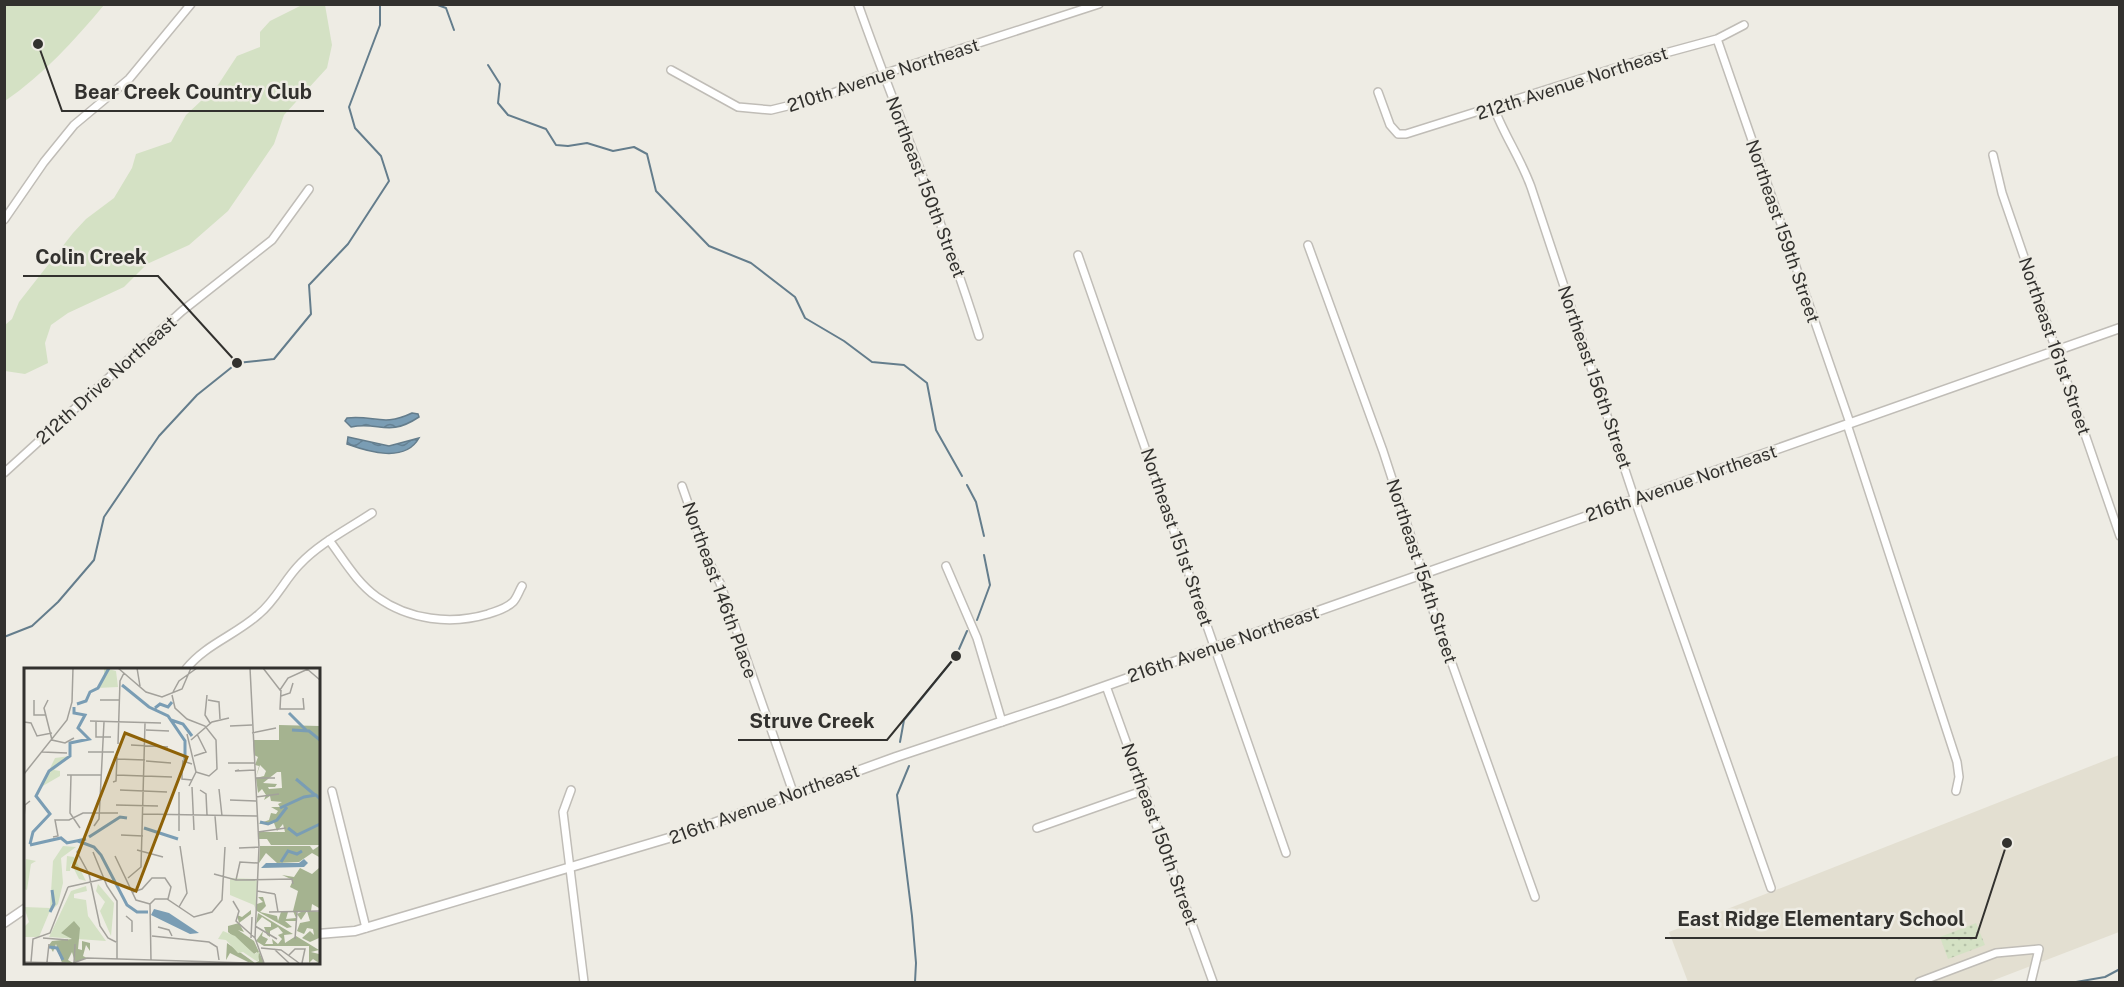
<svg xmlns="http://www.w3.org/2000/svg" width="2124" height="987" viewBox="0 0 2124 987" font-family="'Public Sans',sans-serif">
<defs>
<pattern id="park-dots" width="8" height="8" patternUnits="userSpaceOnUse" patternTransform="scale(1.5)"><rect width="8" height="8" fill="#d4e1c4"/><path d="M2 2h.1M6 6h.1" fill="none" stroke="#b6c2a9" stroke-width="1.8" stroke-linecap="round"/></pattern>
<pattern id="water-waves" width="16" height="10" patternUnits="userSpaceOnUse" patternTransform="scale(1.5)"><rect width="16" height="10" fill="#7a9db4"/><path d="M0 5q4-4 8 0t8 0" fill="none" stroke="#658193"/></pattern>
</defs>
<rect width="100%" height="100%" fill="#eeece4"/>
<path fill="#e3dfd1" d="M2119 755V932L1989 982H1688L1669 932Z"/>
<path fill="#d4e1c4" d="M5 4H104V5C73 42 44 74 5 101Z
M302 5H325L332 45 327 68 284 115 274 144 228 211 189 245 147 264 124 287 68 313 51 325 45 343 48 363 25 374 5 371V325L12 319 19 302 73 233 86 219 114 198 132 168 136 154 171 142 186 115 218 85 237 56 260 47V32L270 21Z"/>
<path fill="url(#park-dots)" d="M1976 923 1985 945 1948 959 1940 937Z"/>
<path fill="url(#water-waves)" stroke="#647d8c" stroke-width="1.5" d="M412 413 418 414 419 417C387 438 380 421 351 427L345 421 347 418C375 415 383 427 412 413Z
M348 437 389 446 419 438C405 463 369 452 347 444Z"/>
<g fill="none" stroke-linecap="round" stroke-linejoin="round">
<path stroke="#647d8c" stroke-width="2" d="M435 4 446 8 454 30
M488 65 500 84 498 103 508 115 546 129 556 145 568 146 587 143 613 151 634 147 647 154 656 191 709 246 751 263 795 297 805 318 844 341 872 362 904 365 927 383 936 430 962 476
M967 485 976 502 984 536
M977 620 990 585 984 555
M4 637 32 626 58 602 94 560 104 517 159 436 197 395 237 363 274 359 311 314 309 285 348 244 389 181 381 156 355 128 349 107 380 25V4
M900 742 904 720 956 656 967 631
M909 766 897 795 912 916 916 963 915 982
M2076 982 2105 977 2120 969"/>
<g stroke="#c0bdb7" stroke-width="10">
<path id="minor" d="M858 4C897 115 944 223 979 336
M1717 39 1850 423
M671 70 738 107 771 110 820 98 883 74 1099 4
M1378 92 1390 125 1398 134H1406L1647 58 1717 39 1744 25
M1494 108C1504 135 1521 159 1531 187L1637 506 1771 888
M1993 155 2002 193 2120 536
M4 220 44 162 74 125 129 79 191 4
M1308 245 1383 451 1423 574 1424 585 1535 897
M1078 255 1286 853
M1847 424 1957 762 1959 777 1956 791
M4 473 182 311 272 240 309 189
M682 486 708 560 720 583 794 795
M329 540C344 560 357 583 377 597 409 620 451 625 488 614 496 611 506 609 513 602 517 598 519 591 522 586
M946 566 977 638 1002 722
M186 669C206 644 236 635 259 614 276 600 285 579 300 564 320 543 348 529 372 513
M1106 686 1213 982
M571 790 563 812 584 982
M332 791 366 928
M1037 828 1145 790
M1919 982 1996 953 2039 949 2031 982"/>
</g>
<g stroke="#c0bdb7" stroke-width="11">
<path id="tertiary" d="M4 923 26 908
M318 934 355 931 689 832 896 757 1060 702 2120 328"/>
</g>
<use href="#minor" stroke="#fff" stroke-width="7"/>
<use href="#tertiary" stroke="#fff" stroke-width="8"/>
</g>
<g text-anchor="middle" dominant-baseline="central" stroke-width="5" stroke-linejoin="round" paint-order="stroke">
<g font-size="18" fill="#32312e" stroke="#eeece4">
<text transform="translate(883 75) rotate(-18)">210th Avenue Northeast</text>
<text transform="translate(1572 83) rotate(-18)">212th Avenue Northeast</text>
<text transform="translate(926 187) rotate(69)">Northeast 150th Street</text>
<text transform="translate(1783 231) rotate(71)">Northeast 159th Street</text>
<text transform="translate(2055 346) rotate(71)">Northeast 161st Street</text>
<text transform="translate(1595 377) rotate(71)">Northeast 156th Street</text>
<text transform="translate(106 380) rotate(-42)">212th Drive Northeast</text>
<text transform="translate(1681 483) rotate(-19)">216th Avenue Northeast</text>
<text transform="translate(1177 537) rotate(71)">Northeast 151st Street</text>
<text transform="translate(1422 571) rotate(72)">Northeast 154th Street</text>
<text transform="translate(720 590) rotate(70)">Northeast 146th Place</text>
<text transform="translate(1223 644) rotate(-19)">216th Avenue Northeast</text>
<text transform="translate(764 804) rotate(-20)">216th Avenue Northeast</text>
<text transform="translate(1160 834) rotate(70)">Northeast 150th Street</text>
</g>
</g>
<g transform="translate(24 668)">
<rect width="296" height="296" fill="#eeece4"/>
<path d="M39 178 52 179 37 190 39 215 34 236 25 245 15 269H0V259L5 254 0 239 26 240 29 193ZM43 188 50 189 62 213 55 211 47 195 46 203H42ZM2 191 12 193 7 196 3 222 0 221ZM74 216 90 235 87 268 76 243 81 234 72 223ZM62 218 63 223 50 226V230L62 232 64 248 82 273 25 269 47 223Z" fill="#d4e1c4"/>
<path d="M255 57 295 58V177H247L243 171H235V164H261L259 156 253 163 250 155 234 156 245 152 247 145 252 146 254 143 247 139H256L254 136 258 134 247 133 246 128 240 132 242 127 238 121 234 125 232 110 240 108 242 103 236 97 232 109 235 98 231 97 234 89 230 87 229 72H255ZM253 104H257L258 120 245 121 244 119H251L253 116 239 115ZM236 178H286L289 182 295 178V189L288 185 275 194 253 195 242 185 235 195ZM276 200 288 206 295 200V240L288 236 287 243 295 244V270L286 274 278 270 286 263 290 267 289 261 283 260 280 266 273 263 276 255 286 253 283 243 277 252 273 246 279 243H272L273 246 272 253H261L268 259 263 260 233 243V236L239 234 234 229H239L242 238 236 244 253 248 254 253 257 244H264L262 251 272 250 269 243 274 223 266 219 269 212 258 207 270 209ZM227 242V246L215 255 220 264 214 262 230 273 240 295H226L206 285 202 292 203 275 231 295 235 293 233 284 230 286 204 264V258L215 255 213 247 218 249ZM234 245 269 266 260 267 261 275 272 268 295 282 287 284 295 286V295L289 291 285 295V278H240L232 273 239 263 238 268 244 271 241 276H249L248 271 254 276 258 271 254 267 259 265 254 259 246 263V269L243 267 240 259H247V255L238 249 232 256ZM50 253 56 260 54 281 58 282V273L66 275V283L62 277 59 288 63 290 51 294 48 284 44 292 49 295H38L32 276 29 284 25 277 28 273 48 271 37 265Z" fill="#a5b390" fill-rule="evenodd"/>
<path d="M80 0 92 3 94 19 73 20 80 12ZM46 88 30 102 36 103V108L17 119 31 90ZM199 263 211 268 230 286 235 284 234 294 219 284 214 285 202 272 194 271Z" fill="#d4e1c4"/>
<path d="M206 210 233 211 232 242 230 237 206 227Z" fill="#d4e1c4"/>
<path d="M280 191 284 195 280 199 237 200 242 195H275ZM130 241 145 245 175 265 166 266 127 247Z" fill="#7a9db4"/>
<path fill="none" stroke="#7a9db4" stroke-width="3" d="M98 17 125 39 144 48 161 73V92M53 36 62 33 66 24 74 20 85 0M131 40 136 36 144 39 148 34M265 45 282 62M147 52 159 56 168 68M268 62 285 63 296 72M272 111 291 127M256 140 280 129 292 127 296 131M236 154 244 156 253 152 263 139M120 160 154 171M264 160 273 167 296 156M65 169 96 149 103 150M54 173 70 179 77 187 103 237 113 244H124M6 176 9 164 26 146 12 128 25 103 46 88V75L65 71 54 60 61 47 50 45V39M6 177 37 170 43 175 62 171M257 194 264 183 273 186 278 183M26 244 30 236 28 222M25 279 33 280 39 292"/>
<path fill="none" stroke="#a3a19b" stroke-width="1.5" d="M94 0 122 24 138 29 158 21 167 0M113 0 116 18M226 0 235 179 231 270 240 295M239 0 256 22 264 10 284 1M282 0 296 12M257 22 256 41H280L279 30M149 24 155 13 173 0M148 27 151 40 163 51 181 58 192 72 193 101 185 108 172 104M183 27 181 47 186 55M257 28 266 25 269 15M10 32V47H22M24 32 20 40 28 72 41 75 50 70M76 32H96M184 32 195 34 196 51M66 53 137 55M0 54 7 55 13 68 28 65M72 54V69H87M206 58 228 57M122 62 145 63M228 65 252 60M163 66 172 104 165 118M167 72 188 54 205 50M94 76 96 13 100 5M107 77 144 79M18 84 43 85M64 84H90M170 88 182 84 173 66M93 91 121 92M122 93 147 95M204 95H230M168 96 159 93 158 102V111L168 112M215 102 211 103 231 102M0 106 43 52 48 34 49 0M43 107H77M47 107 46 145 56 160M92 107 148 109M231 110H251M89 114 92 113 93 89M168 119 170 162M195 121 198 148M96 122 143 124M176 122 182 126 183 147M232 129 255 126M206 132 232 133M92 137 134 138M119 146 233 148M191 148 193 172M0 150 1 137 6 133M70 158 75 151 80 54M155 163V124M234 164 262 160M97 167 119 168M29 169 34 168 31 152H45L59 145H94M56 180 53 184 65 206 76 258 84 270 92 274M215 180 235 179M113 182 139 189M69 184 83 218 93 233V292M91 188 112 232 126 236M190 206 212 212 268 211 269 216M104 210 117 199 121 55M212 212 216 194 234 195M44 219 80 211M233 223 251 226M109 224 118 221 128 210H141L147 219 144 231M251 226 254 244M209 233 215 243 212 253 231 270M126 236 131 231H143L170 249 188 244 198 232 201 179M126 236 127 293M155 239 163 225 156 178M245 244 296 243M102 248 108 253V264M231 258 253 271M134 259 145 262 148 268M128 268 185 274 193 279 195 292M19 270 44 272M227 270 228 249M271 271 273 244M237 280 257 282 275 295M250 281 265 295M265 287 271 281H281L278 295M0 294 42 295M7 294 9 271 26 265 44 219M23 294 25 276M49 295 63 290 225 295M50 295 51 276"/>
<path fill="#8e6208" fill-opacity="0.15" stroke="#8e6208" stroke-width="3" d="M101 65 163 89 112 223 49 199Z"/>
<rect width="296" height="296" fill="none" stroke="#32312e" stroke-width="3"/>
</g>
<path fill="none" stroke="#32312e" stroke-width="2" d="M38 44L62 111H324M237 363L158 276H23M956 656L887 740H738M2007 843L1976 938H1665"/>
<g fill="#32312e" stroke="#eeece4" stroke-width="2">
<circle cx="38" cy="44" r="6"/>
<circle cx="237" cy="363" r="6"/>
<circle cx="956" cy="656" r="6"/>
<circle cx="2007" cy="843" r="6"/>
</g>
<g font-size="20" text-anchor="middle" font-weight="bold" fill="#32312e" stroke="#eeece4" stroke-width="5" stroke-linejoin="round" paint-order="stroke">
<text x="193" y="99">Bear Creek Country Club</text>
<text x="91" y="264">Colin Creek</text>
<text x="812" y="728">Struve Creek</text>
<text x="1821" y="926">East Ridge Elementary School</text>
</g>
<rect width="2124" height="987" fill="none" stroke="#32312e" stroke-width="12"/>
</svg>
